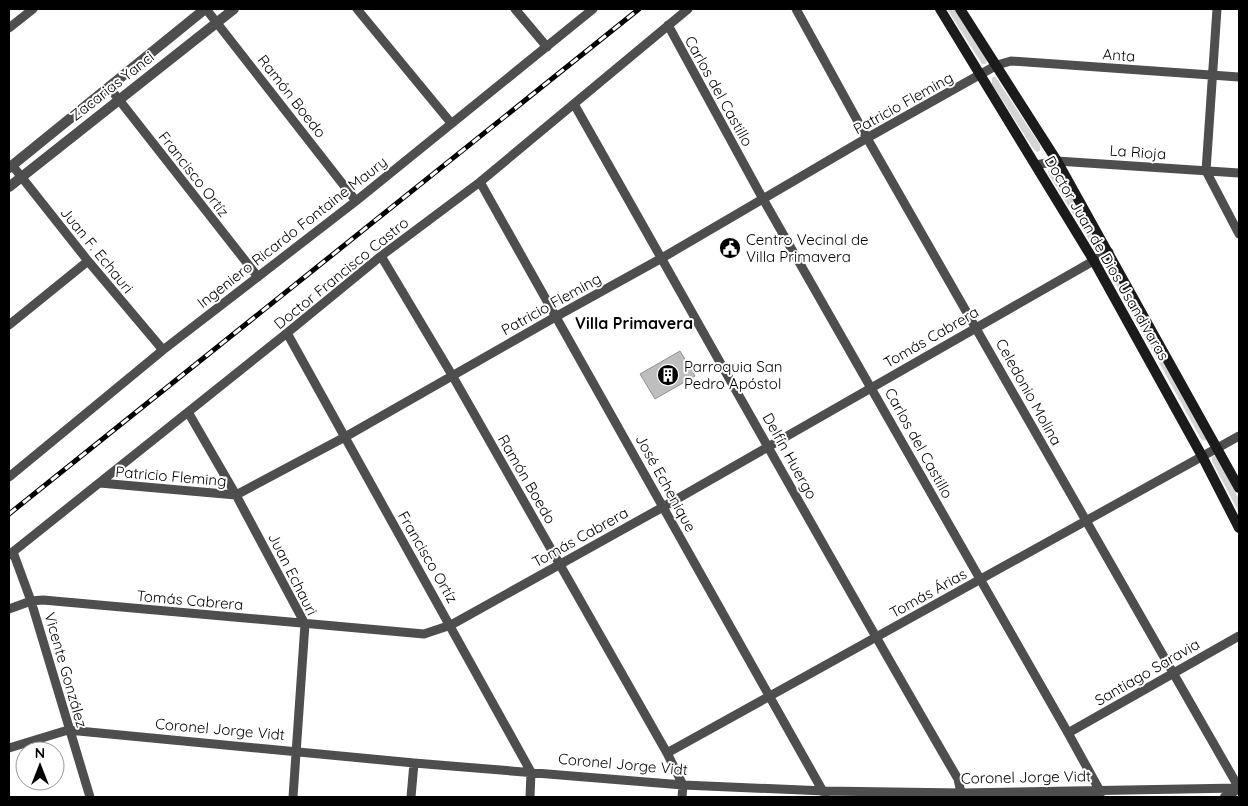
<svg xmlns="http://www.w3.org/2000/svg" width="1248" height="806" viewBox="0 0 1248 806" font-family="Quicksand,sans-serif">
<rect width="100%" height="100%" fill="#fff"/>
<path fill="#d5d5d5" d="M947 9H955L987 60 986 64H982Z
M995 76 1040 145V151L1037 152 1034 150 992 84V78Z
M1050 169 1055 170 1099 243 1100 246 1098 249 1093 246 1049 175 1048 171Z
M1110 264 1207 438 1205 441 1201 439 1108 270 1106 267Z
M1216 455 1239 499V513L1212 461V457Z"/>
<path fill="#bebebe" stroke="#929292" d="M680 351 695 376 655 399 640 374Z"/>
<g fill="none" stroke-linecap="round" stroke-linejoin="round">
<path stroke="#4e4e4e" stroke-width="9" d="M206 9 356 201
M357 9 451 123
M515 9 547 47
M1217 9 1206 171 1239 234
M668 25 763 199 1068 733 1100 791V797
M9 28 33 9
M109 87 258 277
M574 104C702 329 828 556 958 779L962 797
M12 165 88 261 163 350
M1036 165 1057 161 1239 173
M480 182 825 795
M381 256 452 375 667 753 683 785 682 797
M9 325 88 261
M287 333 531 772 530 797
M188 412 236 495 305 624 293 797
M9 477 163 350 356 201 593 9
M100 483 236 495 345 437 557 316 662 258 867 138 997 65 1011 61 1239 77
M13 552 31 601 90 797
M9 555 287 333 381 256 480 182 688 9
M9 609 31 601 43 600 424 634 451 625 663 507 1109 252
M1068 733 1239 636
M9 748 68 730 414 763 683 785 825 791 962 793 1239 788 867 138 796 9
M667 753 1239 436
M411 797 414 763"/>
<path stroke="#4e4e4e" stroke-width="10" d="M9 168 205 9
M9 187 234 9
M1225 797 1239 788"/>
<path stroke="#1b1b1b" stroke-width="10" d="M940 9 1094 261 1202 456 1239 528
M960 9 1057 161 1239 488"/>
<g stroke="#000" stroke-width="5">
<path id="rail" d="M9 514 639 9"/>
</g>
<use href="#rail" stroke="#fff" stroke-width="3" stroke-dasharray="9" stroke-linecap="butt"/>
</g>
<defs>
<g id="civic-disc" transform="scale(1.125)"><circle r="9.5" fill="#000" stroke="#fff"/><path d="M-.6-6.5H3V-4.5H.6V-3L4-1V1h2V6H-6V1h2V-1L-.6-3ZM-1.2 2.5V6h2.4V2.5Z" fill="#fff"/></g>
<g id="building-disc" transform="scale(1.125)"><circle r="9.5" fill="#000" stroke="#fff"/><path d="M-4-6H4V6H1V3H-1V6H-4ZM-2.5-4.3h1.7v1.8h-1.7ZM.8-4.3h1.7v1.8H.8ZM-2.5-1h1.7V.8h-1.7ZM.8-1h1.7V.8H.8Z" fill="#fff"/></g>
</defs>
<g fill-rule="evenodd">
<use href="#civic-disc" x="730" y="248"/>
<use href="#building-disc" x="668" y="375"/>
</g>
<g text-anchor="middle" dominant-baseline="central" stroke-width="4" stroke-linejoin="round" paint-order="stroke">
<g font-size="15" fill="#000" stroke="#fff">
<text transform="translate(1119 55) rotate(4)">Anta</text>
<text transform="translate(112 86) rotate(-38)">Zacarias Yanci</text>
<text transform="translate(719 91) rotate(61)">Carlos del Castillo</text>
<text transform="translate(292 96) rotate(52)">Ramón Boedo</text>
<text transform="translate(903 103) rotate(-29)">Patricio Fleming</text>
<text transform="translate(1138 152) rotate(4)">La Rioja</text>
<text transform="translate(194 174) rotate(52)">Francisco Ortíz</text>
<text transform="translate(292 232) rotate(-38)">Ingeniero Ricardo Fontaine Maury</text>
<text transform="translate(97 250) rotate(51)">Juan F. Echauri</text>
<text transform="translate(1107 258) rotate(60)">Doctor Juan de Dios Usandivaras</text>
<text transform="translate(341 273) rotate(-39)">Doctor Francisco Castro</text>
<text transform="translate(551 304) rotate(-29)">Patricio Fleming</text>
<text transform="translate(931 337) rotate(-30)">Tomás Cabrera</text>
<text transform="translate(1029 392) rotate(61)">Celedonio Molina</text>
<text transform="translate(919 443) rotate(61)">Carlos del Castillo</text>
<text transform="translate(790 456) rotate(61)">Delfín Huergo</text>
<text transform="translate(171 476) rotate(5)">Patricio Fleming</text>
<text transform="translate(527 479) rotate(60)">Ramón Boedo</text>
<text transform="translate(666 483) rotate(61)">José Echenique</text>
<text transform="translate(580 537) rotate(-29)">Tomás Cabrera</text>
<text transform="translate(428 557) rotate(60)">Francisco Ortíz</text>
<text transform="translate(293 574) rotate(63)">Juan Echauri</text>
<text transform="translate(928 593) rotate(-29)">Tomás Árias</text>
<text transform="translate(190 600) rotate(5)">Tomás Cabrera</text>
<text transform="translate(66 670) rotate(74)">Vicente González</text>
<text transform="translate(1147 672) rotate(-30)">Santiago Saravia</text>
<text transform="translate(220 729) rotate(5)">Coronel Jorge Vidt</text>
<text transform="translate(623 764) rotate(5)">Coronel Jorge Vidt</text>
<text transform="translate(1026 777) rotate(-1)">Coronel Jorge Vidt</text>
</g>
<g font-size="15" fill="#000" stroke="#fff" text-anchor="start">
<text x="746" y="239">Centro Vecinal de<tspan x="746" dy="17">Villa Primavera</tspan></text>
<text x="684" y="366">Parroquia San<tspan x="684" dy="17">Pedro Apóstol</tspan></text>
</g>
<g font-size="16" font-weight="bold" fill="#000" stroke="#fff">
<text x="634" y="323">Villa Primavera</text>
</g>
</g>
<rect width="1248" height="806" fill="none" stroke="#000000" stroke-width="20"/>
<g transform="translate(40 766)"><circle r="24" fill="#ffffff" stroke="#999999"/>
<path d="M0-4L9 19L0 12L-9 19Z" fill="#000000"/>
<text y="-8" font-size="14" font-weight="bold" text-anchor="middle" fill="#000000">N</text>
</g>
</svg>
